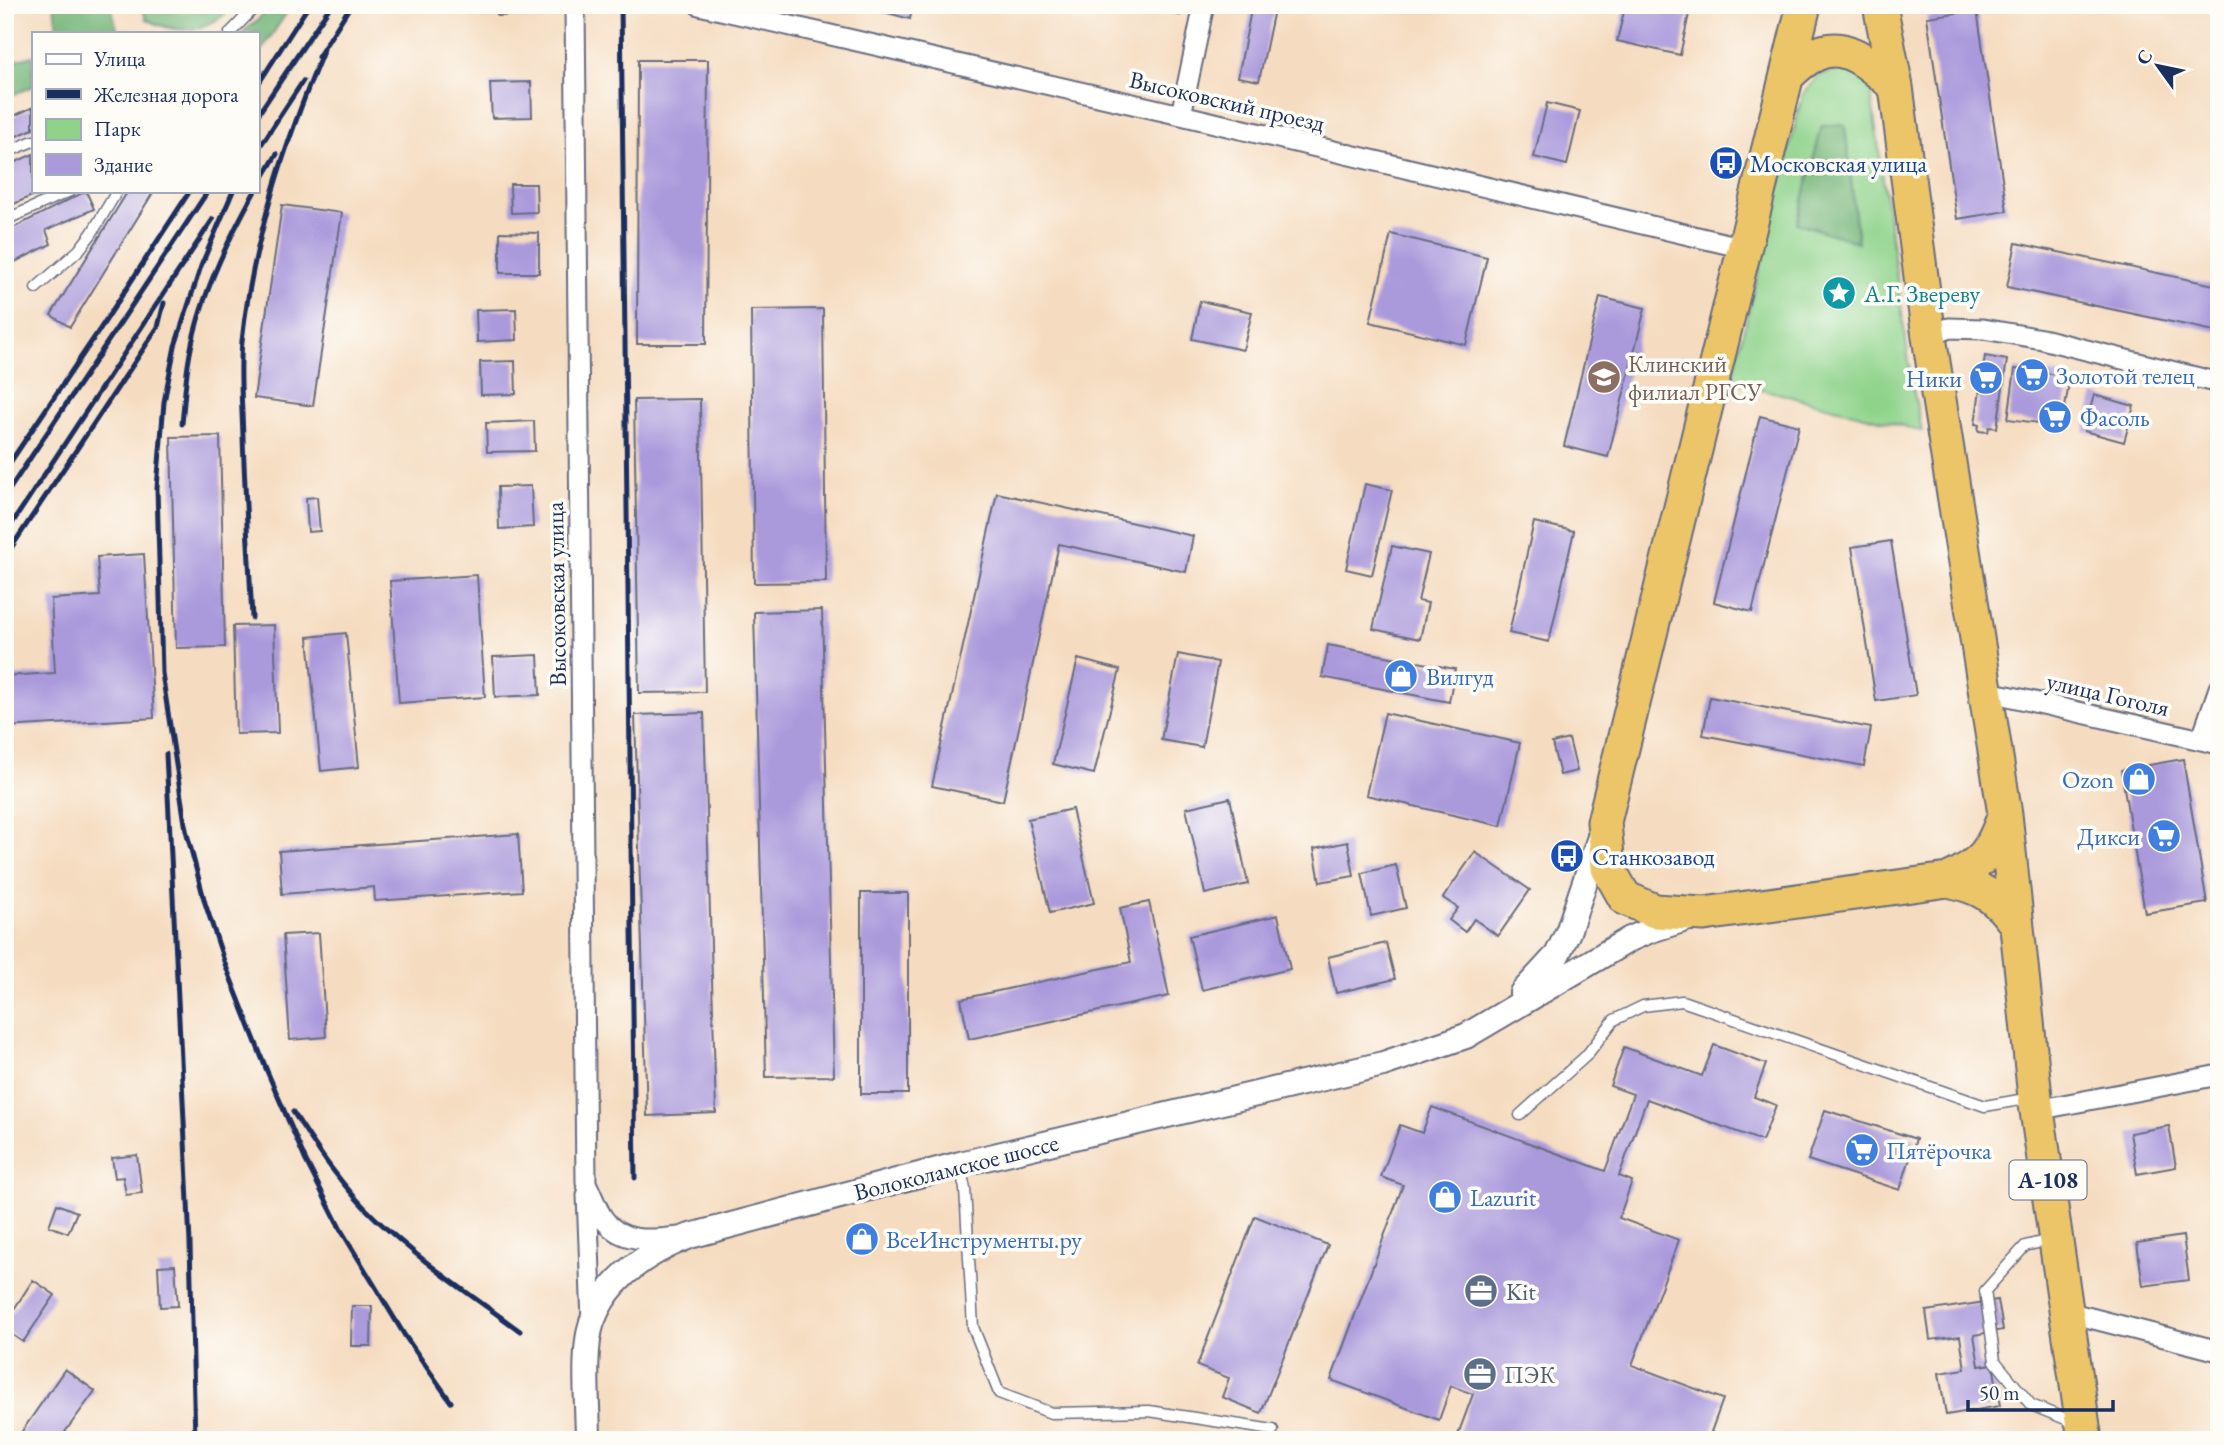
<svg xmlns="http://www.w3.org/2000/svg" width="2224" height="1445" viewBox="0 0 2224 1445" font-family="'EB Garamond',serif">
<rect width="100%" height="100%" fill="#fdfcf7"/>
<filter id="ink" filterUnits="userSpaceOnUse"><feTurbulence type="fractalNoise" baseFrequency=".0143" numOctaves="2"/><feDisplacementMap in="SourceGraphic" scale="14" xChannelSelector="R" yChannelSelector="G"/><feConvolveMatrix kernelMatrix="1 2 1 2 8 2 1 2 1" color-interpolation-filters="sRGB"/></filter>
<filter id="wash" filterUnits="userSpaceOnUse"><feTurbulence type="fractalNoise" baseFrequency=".00686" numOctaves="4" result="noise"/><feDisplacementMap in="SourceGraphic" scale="28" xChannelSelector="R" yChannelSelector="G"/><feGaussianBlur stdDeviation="1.57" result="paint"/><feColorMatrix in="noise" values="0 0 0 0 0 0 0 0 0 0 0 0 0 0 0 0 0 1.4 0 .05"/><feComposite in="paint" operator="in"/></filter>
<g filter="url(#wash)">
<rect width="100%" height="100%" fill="#f5dcc0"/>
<path fill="#8fd38b" stroke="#558174" stroke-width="2" d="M1841 69 1860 74 1870 87 1912 384 1922 431 1731 381 1803 94 1818 76Z"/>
<path fill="#73b577" stroke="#47726a" stroke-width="2" d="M54 5H111L118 33H54L57 29Z
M142 5H235C208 32 180 37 146 19Z
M269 5H292L257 57V33H242L258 20Z
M33 56V86L5 98V63Z
M1845 125 1858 242 1797 223 1822 126Z"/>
<g id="blocks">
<path fill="#aa9adc" d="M496 5H539V14L497 16Z
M858 5H913L910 19Z
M1135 5H1182L1180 15Z
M1252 5H1275L1259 81 1238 77Z
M1647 5H1691L1680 55 1617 41 1625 7 1646 11Z
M1977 10 2007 211 1957 219 1927 17Z
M638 60H708L706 344H637Z
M531 82 532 117 492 118 490 83Z
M1547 103 1580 111 1567 165 1534 157Z
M33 107V129L5 141V120Z
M33 154V191H43L5 208V167Z
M510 184H536L537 212 511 213Z
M86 191 94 209 46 230 51 244 5 267V232Z
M128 191H154L70 327 51 315Z
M282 205 342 213 313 406 254 398Z
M500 232 539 233V273H500Z
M1391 234 1487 257 1466 345 1370 322Z
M2016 243 2219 286V332L2007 287Z
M1600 297 1645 308 1608 457 1564 446Z
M1200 301 1252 312 1243 350 1192 339Z
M516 309 517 340 477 342 476 310Z
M823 309 826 582 754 583 751 310Z
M1985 356 2007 360 1997 428 1989 427 1988 432 1978 431 1979 425 1975 424 1981 383 1976 382 1978 369 1983 370Z
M515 361 516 394 481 395 480 362Z
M2015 369 2059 375 2058 382 2069 383 2062 426 2008 419Z
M2094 395 2134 406 2124 442 2084 431Z
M700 399 705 692 639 693 634 400Z
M1760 416 1799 426 1752 612 1714 602Z
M534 421 535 451 487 452 486 423Z
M220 436 225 647 176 648 171 437Z
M1365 484 1392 490 1372 575 1346 569Z
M531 486 533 527 499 529 498 487Z
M997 493 1193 536 1186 572 1059 544 1003 801 932 786Z
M317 497 320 531 308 532 306 498Z
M1534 522 1574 531 1549 642 1509 633Z
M1891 541 1916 695 1876 701 1852 547Z
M1392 546 1429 554 1418 601 1428 603 1420 639 1373 629Z
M144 554 154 718 5 727V676L55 673 51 599 100 596 97 557Z
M477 575 485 697 399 703 390 581Z
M822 610 834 1076 766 1077 754 612Z
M274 625 278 733 236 734 233 626Z
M346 633 359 767 321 771 308 637Z
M1328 645 1455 669 1449 702 1322 677Z
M1178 654 1218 662 1202 747 1161 740Z
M538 655 540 695 495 697 493 657Z
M1078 659 1120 670 1094 774 1053 764Z
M1710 697 1871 728 1864 766 1703 735Z
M704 713 716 1113 647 1116 635 715Z
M1385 713 1520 743 1501 826 1366 795Z
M1569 739 1577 771 1560 775 1552 743Z
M2183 759 2207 903 2145 913 2121 770Z
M1230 798 1248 884 1205 894 1186 808Z
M1072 809 1094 903 1050 913 1028 819Z
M518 834 522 891 375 901 374 887 282 894 279 851Z
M1348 842 1354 876 1320 882 1314 849Z
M1475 852 1530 890 1498 936 1474 919 1465 932 1449 920 1458 908 1443 898Z
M1396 865 1406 908 1371 916 1362 873Z
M861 893H908V1094H861Z
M1149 902 1169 996 969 1039 961 999 1131 962 1120 908Z
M1278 915 1290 969 1202 990 1189 936Z
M319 933 326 1037 290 1040 283 935Z
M1386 943 1395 979 1336 993 1328 957Z
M1714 1045 1766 1064 1754 1097 1776 1105 1762 1141 1647 1099 1619 1176 1632 1181 1619 1218 1679 1240 1632 1365 1723 1399 1711 1432 1731 1440H1456L1473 1394 1451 1386 1439 1420 1331 1380 1403 1185 1381 1177 1400 1125 1422 1133 1432 1107 1605 1171 1633 1094 1610 1086 1624 1047 1702 1076Z
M1825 1110 1916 1139 1900 1190 1808 1160Z
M2169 1126 2176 1167 2137 1174 2130 1133Z
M137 1155 142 1193 126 1195 123 1177 115 1178 112 1158Z
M57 1204 77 1212 68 1233 49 1226Z
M1255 1216 1328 1245 1261 1413 1222 1397 1229 1378 1197 1366Z
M2183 1236 2189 1280 2143 1286 2137 1243Z
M175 1265 178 1306 160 1307 158 1266Z
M33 1280 55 1295 23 1342 5 1330V1323Z
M1998 1300 2003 1330 1974 1335 1979 1366 1993 1364 2000 1406 1946 1415 1939 1373 1965 1369 1960 1336 1930 1340 1926 1311Z
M352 1306H372L371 1346H351Z
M65 1369 95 1391 65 1432 73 1438 72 1440H16Z"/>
</g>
</g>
<g filter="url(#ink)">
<use href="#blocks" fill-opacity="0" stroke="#676c80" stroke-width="2"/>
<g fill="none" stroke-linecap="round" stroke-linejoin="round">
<g stroke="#676c80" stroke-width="13">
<path id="service" d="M230 33 257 5
M5 153 33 141
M5 220 70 191
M36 288 79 250 92 233 117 191
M1520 1115 1586 1056 1614 1020 1643 1006 1682 1001 1985 1106 2031 1098
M960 1165 965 1189 973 1327 999 1393 1051 1413 1149 1411 1273 1430
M2050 1240 2025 1246 1985 1291 1995 1361 2031 1405 2066 1419 2074 1426"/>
</g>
<g stroke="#676c80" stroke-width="23">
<path id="minor" d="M575 5 586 1183C592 1194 596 1208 603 1218 620 1244 652 1240 678 1237
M699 5 1181 115 1744 248
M1181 115 1204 5
M1929 337 1949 328 1983 329 2042 339 2219 383
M1986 698 1997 694 2008 696 2219 744
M2201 740 2219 688
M2037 1110 2219 1075
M587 1195 592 1322
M2067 1312 2219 1351"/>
</g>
<g stroke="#676c80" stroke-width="28">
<path id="tertiary" d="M1522 993 1557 955 1568 932 1600 837
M588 1440C588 1408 582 1351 592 1322 608 1277 648 1252 690 1236L960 1164 1383 1064 1466 1036 1630 939 1651 930 1689 918"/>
</g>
<g stroke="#676c80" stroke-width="37">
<path id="trunk" d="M1804 5 1604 822 1608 868 1625 898 1655 911 1704 914 1948 880C1984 863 1992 851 2005 814
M1880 5 1896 87 1929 337 2005 814 2035 1097 2085 1440
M1787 76C1831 31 1856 51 1896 87
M1948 880C1981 887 1996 896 2016 924"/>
</g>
<use href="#service" stroke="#fff" stroke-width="10"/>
<use href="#minor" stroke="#fff" stroke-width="19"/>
<use href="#tertiary" stroke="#fff" stroke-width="24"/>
<use href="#trunk" stroke="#edc569" stroke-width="33"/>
<path stroke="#1b2f5e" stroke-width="5" d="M621 5 635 1178
M318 57 351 5
M257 86 309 5
M257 116 331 5
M257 151 303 81
M257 187 277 154
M233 191 201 266 175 346 164 402 157 488 162 673 186 830 205 903 225 964 267 1071 305 1159 341 1230 405 1336 451 1402
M182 424C184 405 185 385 188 365 197 304 225 245 255 191
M5 470 100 329 190 191
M5 496 208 191
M5 534 213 219
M5 557 158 327 164 303
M252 618C249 558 245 497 243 437 242 405 239 372 242 341 253 239 285 143 324 49
M166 754 190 1243 195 1440
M293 1112C317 1149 343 1188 375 1218 420 1261 471 1295 520 1331"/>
</g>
</g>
<defs>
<g id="bus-disc" transform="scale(1.75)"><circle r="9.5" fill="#1a4fb4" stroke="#fdfcf7"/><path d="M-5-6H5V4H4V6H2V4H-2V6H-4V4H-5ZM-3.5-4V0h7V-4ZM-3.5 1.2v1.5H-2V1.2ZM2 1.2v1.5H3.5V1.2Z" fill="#fff"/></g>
<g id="sight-disc" transform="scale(1.75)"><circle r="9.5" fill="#0f9aa8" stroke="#fdfcf7"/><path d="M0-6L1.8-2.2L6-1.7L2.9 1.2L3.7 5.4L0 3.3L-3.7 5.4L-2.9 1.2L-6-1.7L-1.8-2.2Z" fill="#fff"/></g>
<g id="supermarket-disc" transform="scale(1.75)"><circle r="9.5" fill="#3f7fe0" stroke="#fdfcf7"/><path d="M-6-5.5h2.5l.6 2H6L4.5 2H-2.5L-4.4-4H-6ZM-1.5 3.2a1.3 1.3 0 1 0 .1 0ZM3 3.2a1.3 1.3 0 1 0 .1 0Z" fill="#fff"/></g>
<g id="university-disc" transform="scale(1.75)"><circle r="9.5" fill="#8d6e63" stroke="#fdfcf7"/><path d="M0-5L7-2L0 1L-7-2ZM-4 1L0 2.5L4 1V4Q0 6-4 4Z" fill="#fff"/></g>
<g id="shop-disc" transform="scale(1.75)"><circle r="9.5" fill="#3f7fe0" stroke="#fdfcf7"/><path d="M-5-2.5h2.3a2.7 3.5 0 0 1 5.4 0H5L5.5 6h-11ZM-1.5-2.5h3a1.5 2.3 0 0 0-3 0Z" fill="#fff"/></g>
<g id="office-disc" transform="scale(1.75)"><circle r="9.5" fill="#5c6f8a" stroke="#fdfcf7"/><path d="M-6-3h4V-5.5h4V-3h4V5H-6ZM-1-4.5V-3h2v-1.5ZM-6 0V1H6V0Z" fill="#fff"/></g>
</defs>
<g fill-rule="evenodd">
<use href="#bus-disc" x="1726" y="163"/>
<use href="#sight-disc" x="1839" y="293"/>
<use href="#supermarket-disc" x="2032" y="375"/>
<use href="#university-disc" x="1604" y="377"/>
<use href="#supermarket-disc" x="1986" y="378"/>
<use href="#supermarket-disc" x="2055" y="417"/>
<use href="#shop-disc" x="1401" y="676"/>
<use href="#shop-disc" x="2139" y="779"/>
<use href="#supermarket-disc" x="2164" y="836"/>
<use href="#bus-disc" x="1567" y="856"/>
<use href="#supermarket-disc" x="1862" y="1150"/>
<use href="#shop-disc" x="1445" y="1197"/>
<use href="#shop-disc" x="862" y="1239"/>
<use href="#office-disc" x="1481" y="1291"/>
<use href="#office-disc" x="1480" y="1374"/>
</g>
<g text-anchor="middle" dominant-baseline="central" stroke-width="7" stroke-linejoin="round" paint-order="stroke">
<rect fill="#fdfcf7" stroke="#5f6c8c" stroke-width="2" x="2009.5" y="1160.5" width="77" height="39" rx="5"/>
<g font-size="23" font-weight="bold" fill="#1b2f5e">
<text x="2048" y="1180">А-108</text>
</g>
<g font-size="24" fill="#1b2f5e" stroke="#fdfcf7">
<text transform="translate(1227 101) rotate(13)">Высоковский проезд</text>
<text transform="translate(556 594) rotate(-91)">Высоковская улица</text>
<text transform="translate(2108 694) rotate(13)">улица Гоголя</text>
<text transform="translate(956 1167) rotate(-14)">Волоколамское шоссе</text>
</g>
<g font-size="24" fill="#164399" stroke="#fdfcf7" text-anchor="start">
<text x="1750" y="163">Московская улица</text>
<text x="1592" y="856">Станкозавод</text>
</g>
<g font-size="24" fill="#0d838f" stroke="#fdfcf7" text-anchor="start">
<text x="1864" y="293">А.Г. Звереву</text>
</g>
<g font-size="24" fill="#785e54" stroke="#fdfcf7" text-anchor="start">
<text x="1628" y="363">Клинский<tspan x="1628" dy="28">филиал РГСУ</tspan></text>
</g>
<g font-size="24" fill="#366cbe" stroke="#fdfcf7" text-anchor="start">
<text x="2056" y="375">Золотой телец</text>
<text x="1962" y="378" text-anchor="end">Ники</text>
<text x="2080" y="417">Фасоль</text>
<text x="1426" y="676">Вилгуд</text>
<text x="2114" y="779" text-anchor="end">Ozon</text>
<text x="2140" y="836" text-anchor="end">Дикси</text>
<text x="1886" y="1150">Пятёрочка</text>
<text x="1470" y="1197">Lazurit</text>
<text x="886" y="1239">ВсеИнструменты.ру</text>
</g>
<g font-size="24" fill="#4e5e75" stroke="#fdfcf7" text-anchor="start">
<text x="1506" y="1291">Kit</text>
<text x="1504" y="1374">ПЭК</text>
</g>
</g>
<rect width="2224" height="1445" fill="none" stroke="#fdfcf7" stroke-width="28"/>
<rect x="32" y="32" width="228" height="161" fill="#fdfcf7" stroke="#a3aaba" stroke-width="2"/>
<rect x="46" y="54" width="35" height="10" fill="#ffffff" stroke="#a3aaba" stroke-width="2"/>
<text x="94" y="66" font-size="21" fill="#1b2f5e">Улица</text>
<rect x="46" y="89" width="35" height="10" fill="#1b2f5e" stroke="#a3aaba" stroke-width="2"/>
<text x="94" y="102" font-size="21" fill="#1b2f5e">Железная дорога</text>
<rect x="46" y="119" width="35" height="21" fill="#8fd38b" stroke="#a3aaba" stroke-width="2"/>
<text x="94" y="136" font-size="21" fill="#1b2f5e">Парк</text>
<rect x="46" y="154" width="35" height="21" fill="#aa9adc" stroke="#a3aaba" stroke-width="2"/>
<text x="94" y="172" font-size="21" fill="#1b2f5e">Здание</text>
<g transform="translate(2158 66) rotate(303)" stroke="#fdfcf7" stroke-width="5" paint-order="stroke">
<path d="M0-5L12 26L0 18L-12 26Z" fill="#1b2f5e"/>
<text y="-10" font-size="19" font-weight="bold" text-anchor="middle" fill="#1b2f5e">С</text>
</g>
<path d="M1968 1400v10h145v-10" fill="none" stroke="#1b2f5e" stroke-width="3.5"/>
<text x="1979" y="1400" font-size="21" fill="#1b2f5e" stroke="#fdfcf7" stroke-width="5" paint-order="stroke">50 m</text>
</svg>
